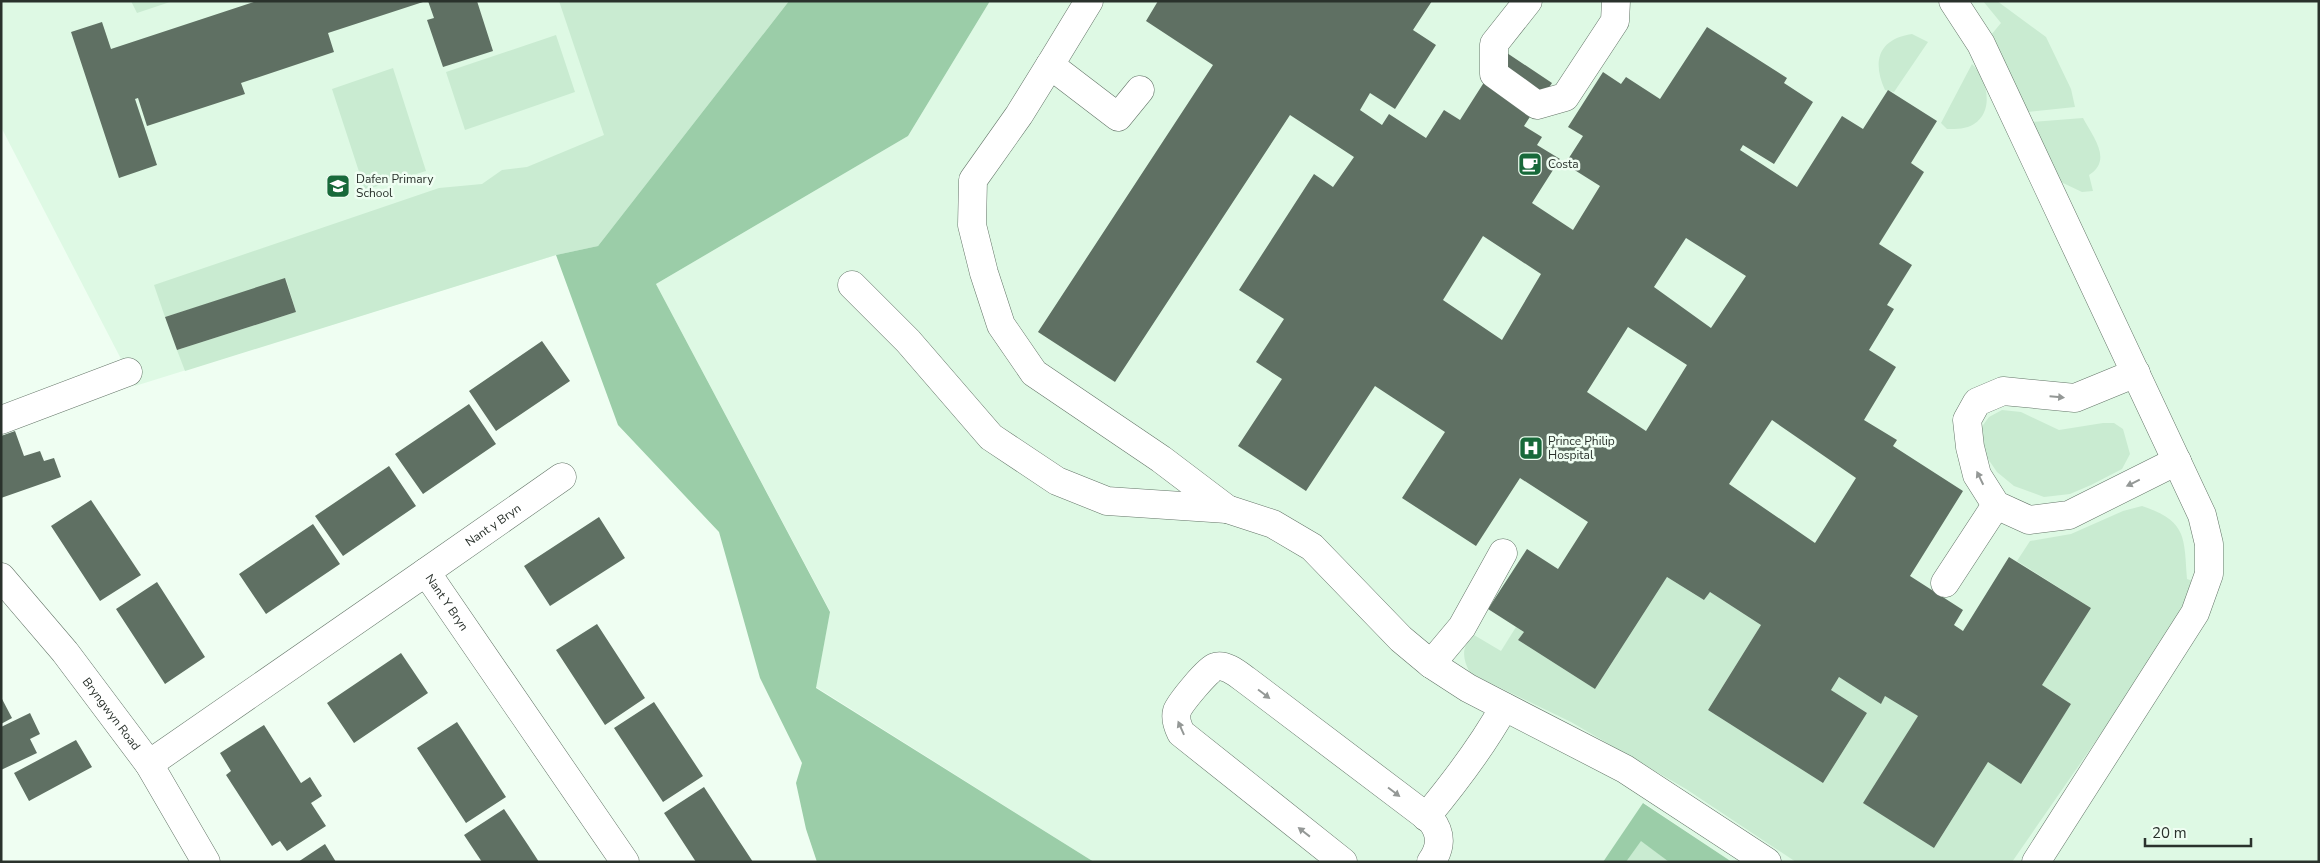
<svg xmlns="http://www.w3.org/2000/svg" width="2320" height="863" viewBox="0 0 2320 863" font-family="'Nunito Sans',sans-serif">
<rect width="100%" height="100%" fill="#effef2"/>
<path fill="#def9e4" d="M2 1H789L598 246 556 255 135 386 1 127Z
M990 1H2319V862H1732L1644 803 1603 862H1094L816 687 830 611 656 284 908 136Z"/>
<path fill="#c9ebd1" d="M131 1H173L137 13Z
M559 1H789L598 246 556 255 185 371 177 350 296 312 286 279 165 317 154 285 439 188 482 184 502 170 527 167 604 135Z
M1983 1H1997L2046 37 2071 89 2075 107 2028 112 1991 35 2001 23Z
M1912 34 1928 42 1894 92 1885 90C1872 62 1878 39 1912 34Z
M556 35 575 92 465 130 446 72Z
M1972 64C1987 78 1995 111 1974 124 1966 129 1957 129 1947 129L1941 123Z
M393 68 426 171 365 190 332 89Z
M2083 118C2093 137 2113 160 2089 175L2093 191 2082 192 2061 182 2031 122Z
M2002 410 2021 412 2059 430 2103 423H2114L2123 429 2130 454 2122 469 2091 485 2070 494 2044 497 2014 486 1997 472 1986 456 1980 436 1983 425 1989 417Z
M2142 506C2187 521 2184 537 2187 579L2193 581 2187 600 2138 680 2012 862H1796L1686 789 1571 722 1470 673C1462 658 1461 646 1474 635L1501 651 1516 627 1524 632 1518 640 1595 689 1667 577 1704 600 1710 592 1761 625 1708 710 1823 783 1867 713 1831 690 1839 677 1881 703 1885 696 1918 716 1864 803 1934 848 1988 762 2022 783 2071 704 2042 685 2091 608 2017 561 2030 541 2071 534 2123 511Z
M1641 840 1669 862H1626Z"/>
<path fill="#9bcda8" d="M789 1H990L908 136 656 284 830 612 816 688 1094 862H817L806 829 796 783 802 763 760 678 719 532 618 425 556 255 598 246Z
M1643 803 1732 862H1669L1641 841 1626 862H1603Z"/>
<path fill="#5f7063" fill-rule="evenodd" d="M257 1 423 2 328 33 334 52 241 83 245 94 147 126 138 98 135 99 157 165 119 178 71 32 102 22 111 49Z
M428 1H477L493 51 443 67 427 20 434 18Z
M1158 1H1432L1413 30 1436 45 1395 109 1370 93 1360 110 1382 125 1389 114 1426 138 1444 110 1460 120 1504 51 1552 83 1524 126 1542 137 1537 145 1560 159 1532 203 1573 230 1600 186 1565 164 1583 136 1568 127 1603 72 1621 84 1626 77 1660 99 1707 27 1787 78 1784 83 1813 102 1774 164 1743 145 1740 150 1797 187 1842 116 1863 129 1888 90 1937 121 1911 163 1924 172 1879 244 1912 265 1887 305 1894 309 1869 350 1896 367 1864 420 1897 440 1893 446 1963 491 1910 576 1963 610 1954 625 1963 631 2009 557 2091 608 2042 685 2071 704 2021 784 1988 762 1934 848 1863 803 1918 716 1885 696 1881 704 1839 677 1831 690 1867 713 1823 783 1708 710 1761 625 1710 592 1704 600 1667 577 1595 689 1518 640 1524 632 1488 609 1527 549 1558 569 1588 522 1520 478 1476 546 1402 498 1445 432 1375 386 1306 491 1238 446 1282 379 1256 362 1284 319 1239 290 1314 174 1333 187 1354 157 1290 115 1115 382 1038 332 1213 65 1146 21ZM1483 236 1541 274 1502 340 1443 300ZM1686 238 1746 276 1711 328 1654 287ZM1628 327 1687 365 1646 431 1587 392ZM1772 420 1856 478 1815 543 1729 484Z
M285 278 296 312 177 350 165 317Z
M542 341 570 381 496 431 469 391Z
M469 404 496 444 423 494 395 454Z
M15 431 24 456 40 451 44 461 54 458 61 477 1 498V436Z
M389 466 416 506 343 556 315 516Z
M91 500 141 575 100 601 51 526Z
M599 517 625 558 550 606 524 566Z
M313 524 340 564 266 614 239 574Z
M157 582 205 657 165 684 116 609Z
M597 624 645 698 605 725 556 650Z
M401 653 428 693 354 743 327 703Z
M1 697 12 718 1 724Z
M654 702 703 776 663 802 614 728Z
M30 713 40 734 30 739 37 753 1 770V727Z
M457 722 506 797 466 823 417 748Z
M264 725 301 783 310 777 322 796 311 803 326 826 287 851 280 841 272 846 226 775 231 771 220 753Z
M76 740 92 767 29 801 14 773Z
M704 787 728 824 753 862H696L664 813Z
M504 809 528 845 539 862H482L464 835Z
M325 844 336 862H298Z"/>
<g fill="none" stroke-linecap="round" stroke-linejoin="round">
<g stroke="#647568" stroke-width="29">
<g id="minor">
<path d="M1089 1 1050 65 1118 117 1140 90"/>
<path d="M1528 1 1494 44V74L1537 105 1565 97 1615 21 1616 1"/>
<path d="M1953 1 1981 44 2202 515 2209 544V574L2195 613 2036 862"/>
<path d="M1050 65 1019 115 973 180 972 225 984 273 1001 325 1034 373 1161 459 1227 509 1273 524 1312 547 1401 639 1431 664 1468 688 1625 769 1767 862"/>
<path d="M852 285 908 341 991 437 1057 481 1107 501 1227 509"/>
<path d="M2136 373 2075 398 2003 391 1977 402 1967 420 1970 447 1977 475 1996 505 2029 520 2069 515 2177 461"/>
<path d="M1 420 128 372"/>
<path id="s1" d="M426 572 562 477"/>
<path id="s2" d="M1 577 65 652 149 764 206 862"/>
<path d="M1945 583 1996 505"/>
<path d="M1431 664 1462 627 1503 553"/>
<path id="s3" d="M149 764 426 572 625 862"/>
<path d="M1426 817C1455 782 1482 747 1504 707"/>
<path d="M1343 862 1181 733C1178 727 1175 718 1177 711 1180 703 1208 669 1215 667 1225 663 1239 675 1246 680L1431 820C1442 834 1441 848 1431 862"/>
</g>
</g>
<use href="#minor" stroke="#fff" stroke-width="28"/>
</g>
<defs><path id="oneway-solid" d="M-6-.8H1V-3.2L6.5 0L1 3.2V.8H-6Z" transform="scale(1.25)"/></defs>
<g fill="#949896">
<use href="#oneway-solid" transform="translate(2057 397) rotate(5)"/>
<use href="#oneway-solid" transform="translate(1980 478) rotate(-116)"/>
<use href="#oneway-solid" transform="translate(2133 483) rotate(154)"/>
<use href="#oneway-solid" transform="translate(1264 694) rotate(37)"/>
<use href="#oneway-solid" transform="translate(1181 728) rotate(-114)"/>
<use href="#oneway-solid" transform="translate(1394 792) rotate(37)"/>
<use href="#oneway-solid" transform="translate(1304 832) rotate(-142)"/>
</g>
<defs>
<g id="cafe-square" transform="scale(1.25)"><rect x="-9" y="-9" width="18" height="18" rx="4" fill="#18693a" stroke="#effef2"/><path d="M-5.5-4.5H6V0H3Q3 3.5 0 3.5H-2.5Q-5.5 3.5-5.5 0ZM3-3.2v2h1.7v-2ZM-6 4.5H4V6H-6Z" fill="#fff"/></g>
<g id="school-square" transform="scale(1.25)"><rect x="-9" y="-9" width="18" height="18" rx="4" fill="#18693a" stroke="#effef2"/><path d="M0-5L7-2L0 1L-7-2ZM-4 1L0 2.5L4 1V4Q0 6-4 4Z" fill="#fff"/></g>
<g id="hospital-square" transform="scale(1.25)"><rect x="-9" y="-9" width="18" height="18" rx="4" fill="#18693a" stroke="#effef2"/><path d="M-5-5h3v3.5h4V-5h3V5h-3V1.5h-4V5h-3Z" fill="#fff"/></g>
</defs>
<g fill-rule="evenodd">
<use href="#cafe-square" x="1530" y="164"/>
<use href="#school-square" x="338" y="186"/>
<use href="#hospital-square" x="1531" y="448"/>
</g>
<g text-anchor="middle" dominant-baseline="central" stroke-width="5" stroke-linejoin="round" paint-order="stroke">
<g font-size="12" fill="#2a322c" stroke="#effef2" text-anchor="start">
<text x="1548" y="164">Costa</text>
<text x="356" y="179">Dafen Primary<tspan x="356" dy="14">School</tspan></text>
<text x="1548" y="441">Prince Philip<tspan x="1548" dy="14">Hospital</tspan></text>
</g>
<g font-size="12" fill="#2a322c" stroke="#effef2">
<text stroke="none"><textPath href="#s1" startOffset="82">Nant y Bryn</textPath></text>
<text stroke="none"><textPath href="#s3" startOffset="374">Nant Y Bryn</textPath></text>
<text stroke="none"><textPath href="#s2" startOffset="176">Bryngwyn Road</textPath></text>
</g>
</g>
<rect width="2320" height="863" fill="none" stroke="#2a322c" stroke-width="5"/>
<path d="M2145 838v8h106v-8" fill="none" stroke="#2a322c" stroke-width="2.5"/>
<text x="2152" y="838" font-size="15" fill="#2a322c" stroke="#effef2" stroke-width="4" paint-order="stroke">20 m</text>
</svg>
